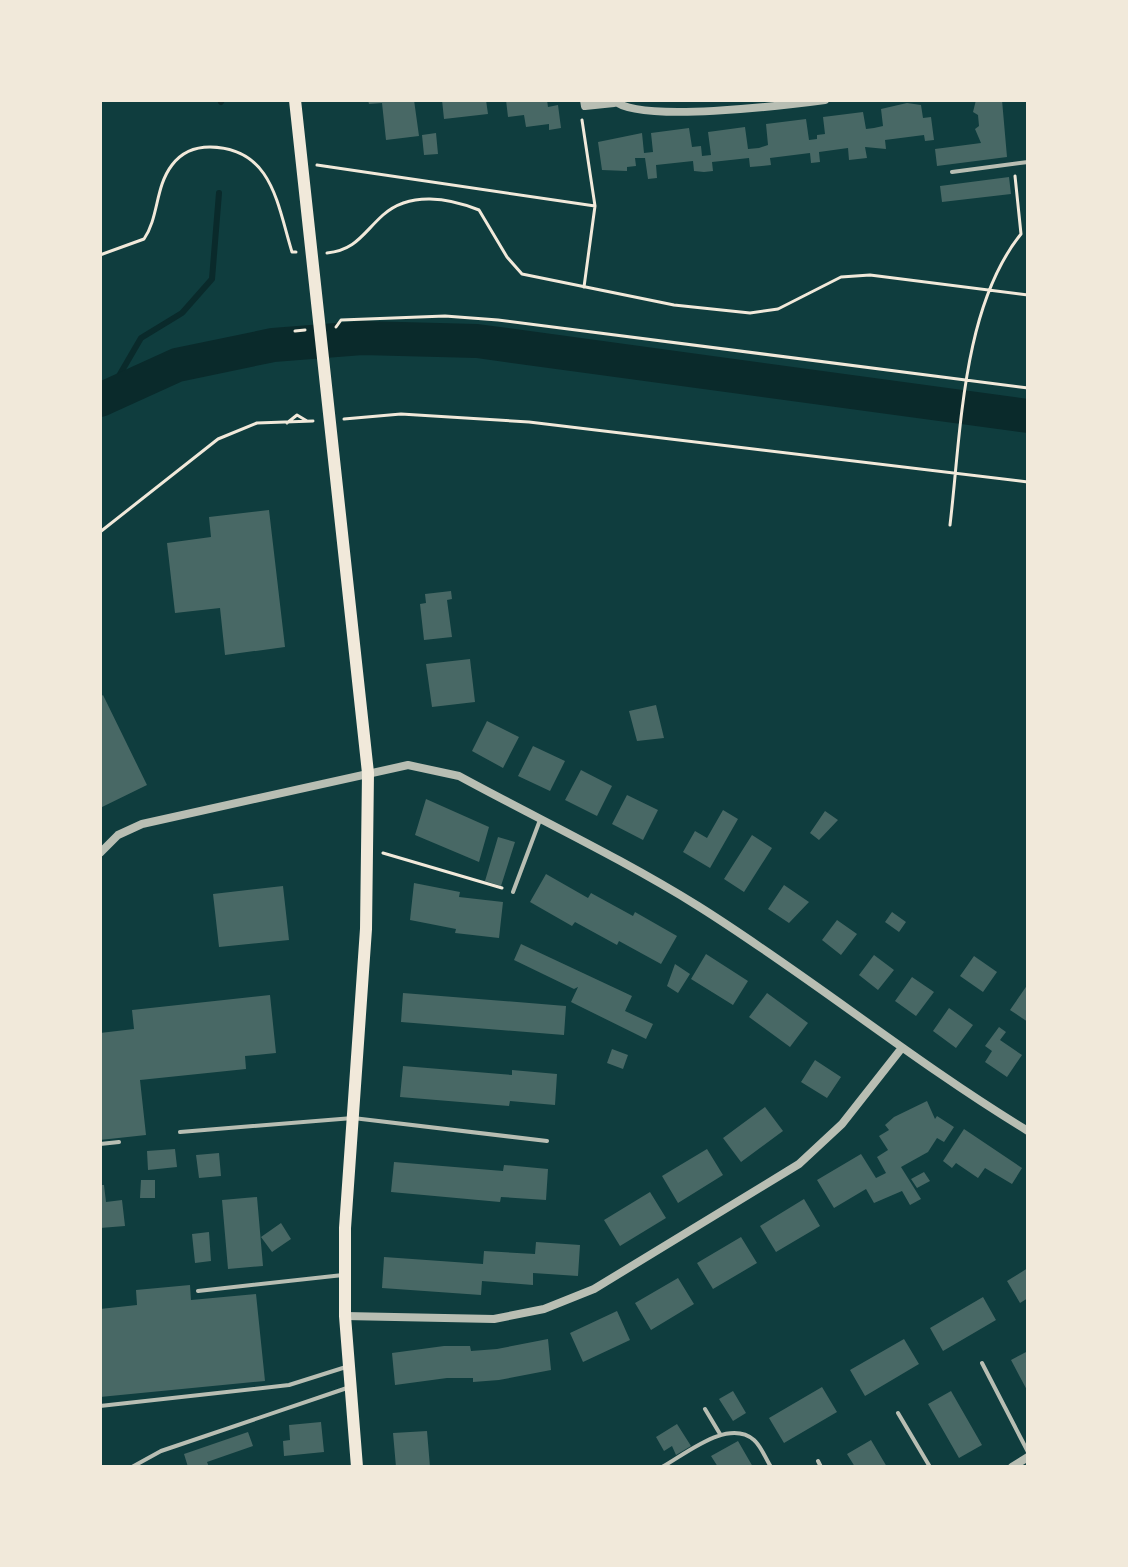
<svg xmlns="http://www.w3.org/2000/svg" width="1128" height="1567" viewBox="0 0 1128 1567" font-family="'Noto Sans',sans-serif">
<rect width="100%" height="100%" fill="#0f3d3e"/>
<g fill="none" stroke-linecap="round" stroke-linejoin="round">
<path stroke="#0a2a2b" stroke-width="6" d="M221 102 222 100
M109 393 141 338 182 313 212 279 219 193"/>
<path stroke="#0a2a2b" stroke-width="34" d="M100 400 177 365 273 345 362 338 477 341 1028 416"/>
</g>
<path fill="#486865" d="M368 100H414L419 136 386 140 382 103 369 104Z
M442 100H486L488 114 444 119Z
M506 100H547L548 107 558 105 561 128 549 130V124L526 127 524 115 508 117Z
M976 100H1002L1007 157 937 166 935 149 981 143 975 129 979 126 978 115 973 112Z
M907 103 921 105 923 118 931 117 934 140 925 141 924 135 885 140 886 149 865 147 867 158 849 160 848 148 819 152 820 162 811 163 810 153 770 158 771 165 762 166 750 167 749 158 712 162 713 171 704 172 694 171 693 161 656 165 657 178 648 179 645 158H635L636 166 627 167V171L602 170 598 142 642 133 644 153 653 152 651 133 689 128 692 147 701 146 702 156 711 155 708 132 745 127 748 149 759 148 768 145 766 124 806 119 809 140 817 139V135L825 134 823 117 863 112 866 129 874 128 883 126 881 109Z
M436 133 438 154 424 155 422 135Z
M1009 177 1011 194 942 202 940 186Z
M269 510 285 647 225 655 220 608 175 613 167 543 211 537 209 517Z
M451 591 452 599 447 600 452 637 424 640 420 604 426 603 425 594Z
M470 659 475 702 432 707 426 664Z
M103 695 147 785 100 808V697Z
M656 705 664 738 637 741 629 711Z
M487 721 519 737 503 768 472 751Z
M533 746 565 761 550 791 518 776Z
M581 770 612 786 597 816 565 800Z
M627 795 658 810 643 840 612 824Z
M426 799 489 827 479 862 415 835Z
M723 810 738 819 710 868 683 852 695 831 707 838Z
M825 811 838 820 819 840 810 833Z
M752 835 772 848 744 892 724 879Z
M498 837 515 842 501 886 485 881Z
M546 874 588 898 591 893 633 916 635 912 677 936 661 964 619 941 617 945 575 922 572 926 530 902Z
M414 883 460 892 459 897 503 902 499 938 455 933 456 929 410 920Z
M784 885 809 902 789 923 768 909Z
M283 886 289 940 219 947 213 894Z
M892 912 906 922 899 932 885 922Z
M837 920 857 934 841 955 822 940Z
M521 944 632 996 625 1011 653 1024 646 1039 571 1002 578 987 574 989 514 960Z
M706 954 748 981 733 1005 691 979Z
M874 955 894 970 878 990 859 975Z
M974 956 997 972 983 992 960 976Z
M675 964 690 974 678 993 667 986Z
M912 977 934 992 916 1016 895 1001Z
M1028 984V1022L1010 1010Z
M403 993 566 1006 564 1035 401 1022Z
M767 993 808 1023 790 1047 749 1017Z
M270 995 276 1053 245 1056 246 1069 140 1080 146 1135 100 1140V1033L134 1029 132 1010Z
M949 1008 973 1025 956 1048 933 1031Z
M999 1027 1006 1032 1000 1040 1022 1055 1007 1077 985 1062 992 1051 985 1046Z
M612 1049 628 1055 623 1069 607 1063Z
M815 1060 841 1077 827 1098 801 1082Z
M403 1066 512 1075V1070L557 1074 555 1105 510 1101 509 1106 400 1097Z
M927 1101 935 1119 937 1116 954 1127 944 1142 937 1138 928 1152 901 1167 921 1199 910 1205 902 1191 874 1203 866 1189 834 1208 817 1180 861 1154 876 1178 886 1173 877 1157 888 1150 879 1136 889 1130 885 1125 894 1117Z
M765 1107 783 1131 741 1162 723 1138Z
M964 1129 1022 1168 1012 1184 985 1168 978 1178 956 1163 952 1168 943 1161Z
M175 1149 177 1167 148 1170 147 1151Z
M707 1149 723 1175 678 1203 662 1176Z
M219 1153 221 1176 199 1178 196 1155Z
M394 1162 503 1171 504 1165 548 1169 546 1200 501 1197 500 1202 391 1192Z
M924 1172 930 1181 917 1188 911 1179Z
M141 1180H155V1198H140Z
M100 1185H104L106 1202 122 1200 125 1226 100 1228Z
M650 1192 666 1218 620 1246 604 1220Z
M257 1197 263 1266 228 1269 222 1200Z
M804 1199 820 1226 776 1252 760 1226Z
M281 1223 291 1239 272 1252 261 1237Z
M209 1232 211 1261 195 1263 192 1234Z
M741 1237 757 1263 713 1289 697 1263Z
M536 1242 580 1245 578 1276 533 1273V1285L482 1281 481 1295 382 1288 384 1257 483 1264 484 1251 535 1254Z
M1028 1268V1298L1020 1303 1007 1281Z
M678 1278 694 1304 651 1330 635 1303Z
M190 1285 191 1300 256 1294 265 1381 100 1397V1309L137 1305 136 1290Z
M983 1297 996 1320 943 1351 930 1328Z
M617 1311 630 1340 583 1362 570 1333Z
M548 1339 551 1370 499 1380 473 1382V1378H447L395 1385 392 1353 444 1346H470L471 1351 497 1349Z
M904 1339 919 1364 865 1396 850 1370Z
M1028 1351V1392L1011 1360Z
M822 1387 837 1412 784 1443 769 1418Z
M733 1391 746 1413 733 1421 719 1399Z
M951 1391 982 1445 959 1458 928 1404Z
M321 1422 324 1452 284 1456 283 1441 290 1440 289 1425Z
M677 1424 691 1446 676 1455 672 1446 664 1451 656 1437Z
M427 1431 430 1467H396L393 1433Z
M248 1432 253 1446 207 1462 209 1467H188L184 1454Z
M871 1440 887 1467H855L847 1454Z
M738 1441 753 1467H718L711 1456Z"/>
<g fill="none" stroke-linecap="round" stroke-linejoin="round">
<path stroke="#f1e9da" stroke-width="3" d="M582 120 595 206 584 287
M317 165 595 206
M327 253C356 250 363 233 383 215 410 191 449 198 479 210L507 257 522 274 674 305 750 313 778 309 841 277 870 275 1028 295
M100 255 144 239C159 217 155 187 172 165 181 153 195 147 210 147 272 148 277 203 292 252H296
M336 327 341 320 445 316 498 320 1028 388
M295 331 305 330
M344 419 401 414 529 422 1028 482
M287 423 297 415 307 421
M950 525C961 433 962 307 1021 234L1015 176
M100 532 218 439 257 423 313 421
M383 853 502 888"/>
<path stroke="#b8beb3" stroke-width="4" d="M952 172 1028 162
M513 892 540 820
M180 1132 353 1118 547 1141
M100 1144 119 1142
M198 1291 343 1275
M982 1363 1028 1452
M100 1406 289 1385 346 1367
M705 1409 720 1434
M898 1413 930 1467
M818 1461 821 1467
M132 1467 161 1451 347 1388
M662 1467C686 1454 728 1418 754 1440 761 1446 766 1459 771 1467"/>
<path stroke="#b8beb3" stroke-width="8" d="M584 100 585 106 614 103
M614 100C636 124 788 105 825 100
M100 853 118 835 142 824 408 765 459 776C538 819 621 858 698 906 811 977 914 1062 1028 1131
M345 1316 494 1319 544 1309 594 1289 799 1164 842 1124 901 1049
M1012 1467 1028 1457"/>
<path stroke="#f1e9da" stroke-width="12" d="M295 100 368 773 366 929 345 1228V1316L357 1467"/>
</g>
<rect width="1128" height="1567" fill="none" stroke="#f1e9da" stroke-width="204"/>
</svg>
